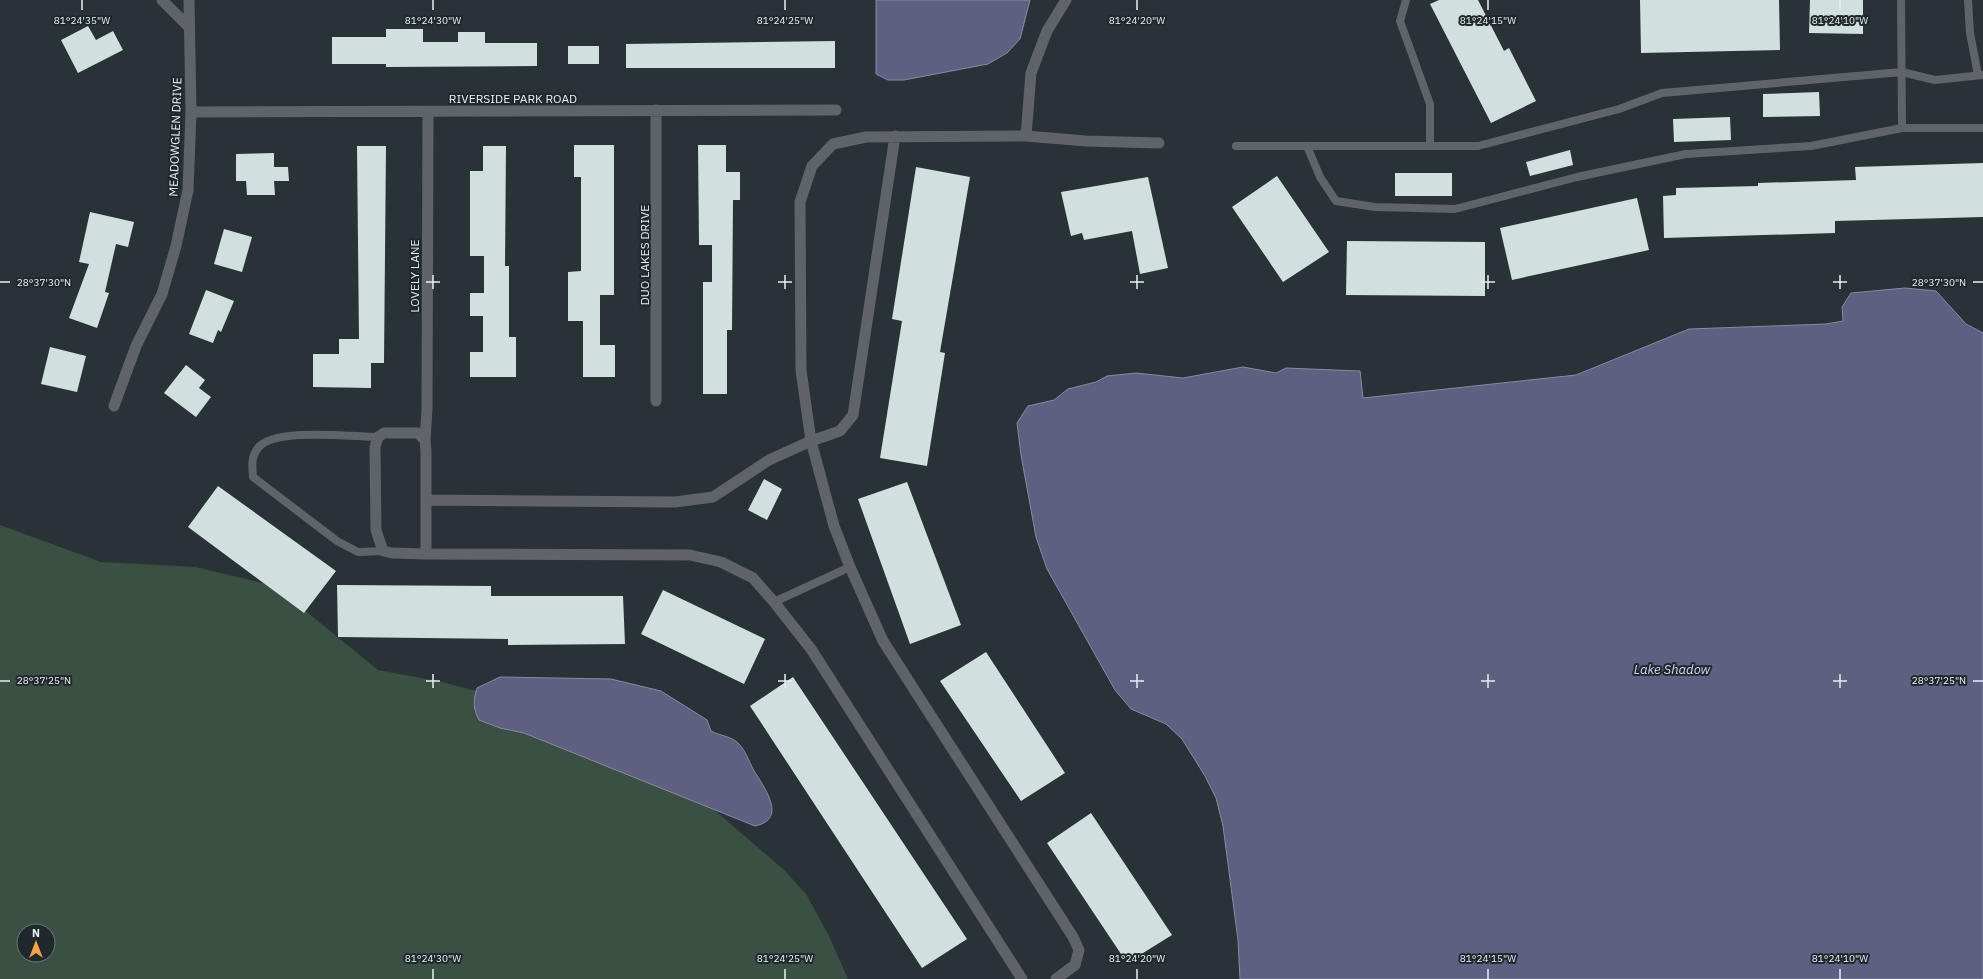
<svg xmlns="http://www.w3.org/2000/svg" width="1983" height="979" viewBox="0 0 1983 979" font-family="'IBM Plex Sans',sans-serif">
<rect width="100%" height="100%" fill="#293337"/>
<path fill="#395042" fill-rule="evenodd" d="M0 525 101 562 196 567 275 586 378 670 438 681 499 697 711 807 784 870 806 894 828 934 848 979H0ZM24 931H48V955H24Z"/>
<path fill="#5f5f82" stroke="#888aa4" d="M876 0H1030L1020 39 1007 53 988 64 904 80H888L876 74Z
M1905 288 1936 291 1966 324 1983 333V979H1240L1238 940 1223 826 1216 798 1205 776 1182 739 1166 724 1131 709 1115 690 1047 569 1036 537 1021 455 1017 423 1028 406 1054 400 1068 389 1096 382 1107 376 1136 373 1183 378 1243 367 1276 373 1286 368 1360 371 1363 398 1576 375 1689 329 1826 324 1843 321 1842 307 1851 293Z
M500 677 611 679 661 691 707 720 711 731C720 736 732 736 739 744 745 750 749 761 753 769 763 786 789 819 755 826L524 733 500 728 479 720C473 708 473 701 477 688Z"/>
<path fill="#d1dfde" d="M1439 0H1478L1504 51 1509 48 1536 101 1491 123 1430 4Z
M1640 0H1779L1780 50 1641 53Z
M1810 0H1863V34L1809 33Z
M88 26 96 40 113 31 123 50 78 73 61 40Z
M386 29H423V42H458V32H485V43H537V66L386 67V64H332V37H386Z
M835 41V68H626V44Z
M568 46H599V64H568Z
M1819 92 1820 116 1763 117V94Z
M1730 117 1731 140 1674 142 1673 119Z
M574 145H614V295H600V345H615V377H583V321H568V272L581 271V177H574Z
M698 145H726V172H740V200H733L732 330H727V394H703V282H712V245H699Z
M357 146H386L384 363H371V388L313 387V354H339V339H359Z
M483 146H506L505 266H509V337H516V377H470V352H483V316H470V293H484V256H470V171H483Z
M1570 150 1573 165 1530 176 1526 162Z
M274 153V167H288L289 181H274L275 195H247L246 181H236V154Z
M1983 163V217L1835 221V233L1664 238 1663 196 1676 195V188L1758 186V183L1856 180 1855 167Z
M916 167 970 177 940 352 945 353 927 466 880 458 902 321 892 319Z
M1395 173H1452V196H1395Z
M1277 176 1329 252 1283 282 1232 207Z
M1148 177 1168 268 1140 274 1132 231 1084 240 1082 233 1071 236 1061 192Z
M1637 198 1649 250 1512 280 1500 228Z
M90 212 134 222 128 247 116 244 105 292 109 293 97 328 69 318 89 264 79 262Z
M224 229 252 237 242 272 214 264Z
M1347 241 1485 242V296L1346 295Z
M206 290 234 301 221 332 218 330 213 343 189 334Z
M50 347 86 356 77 392 41 384Z
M186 365 205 380 199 388 211 397 196 417 164 393Z
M764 479 782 489 767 520 748 510Z
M907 482 961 625 910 644 858 499Z
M218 486 336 571 304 613 188 527Z
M337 585 491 586V596H623L625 644 508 645V639L338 637Z
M663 590 765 639 744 684 641 634Z
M986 652 1065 773 1021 801 940 681Z
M793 677 967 939 922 968 750 706Z
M1091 813 1172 935 1127 963 1047 843Z"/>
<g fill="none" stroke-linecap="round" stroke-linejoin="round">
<path stroke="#606367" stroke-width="8" d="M1406 0 1400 21 1430 104V146
M1901 0 1902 128
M1968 0 1970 33 1978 75
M1236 146H1478L1619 109 1662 93 1902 72 1935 80 1983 75
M1307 146 1320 177 1336 201 1375 207 1455 209 1577 177 1686 154 1811 146 1902 128H1983
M378 437C353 437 274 427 258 448 251 457 252 466 253 477L337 541 358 552 383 551
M774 602 850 567"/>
<path stroke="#606367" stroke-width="11" d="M162 0 189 27
M191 112 836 110
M1026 136 1031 73 1047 31 1066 0
M656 401V110
M114 406 136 346 162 294 176 246 188 190 191 112 189 0
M425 440 427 409 428 111
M426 500 675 502 713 497 769 460 811 441 840 431 853 415 895 136
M426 554V451L425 440 418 433H384L378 437 375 447 376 530 383 551 392 553 426 554 690 555 721 562 753 578 774 602 811 649 1022 979
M1056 979 1075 965 1079 950 1073 937 883 641 850 567 834 526 811 441 801 370 800 202 812 166 833 144 866 137 1026 136 1086 141 1159 143"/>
</g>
<path fill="none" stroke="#e9f0f2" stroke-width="1.5" d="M82 0V10M433 0V10M785 0V10M1137 0V10M1488 0V10M1840 0V10M433 275V289M785 275V289M1137 275V289M1488 275V289M1840 275V289M0 282H10M426 282H440M778 282H792M1130 282H1144M1481 282H1495M1833 282H1847M1973 282H1983M433 674V688M785 674V688M1137 674V688M1488 674V688M1840 674V688M0 681H10M426 681H440M778 681H792M1130 681H1144M1481 681H1495M1833 681H1847M1973 681H1983M433 969V979M785 969V979M1137 969V979M1488 969V979M1840 969V979"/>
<g text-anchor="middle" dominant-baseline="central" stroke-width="4" stroke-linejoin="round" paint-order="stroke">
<g font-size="12" fill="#e9f0f2" stroke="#1f292d">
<text x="513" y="98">RIVERSIDE PARK ROAD</text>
<text transform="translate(175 137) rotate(-88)">MEADOWGLEN DRIVE</text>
<text transform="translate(644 255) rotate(-90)">DUO LAKES DRIVE</text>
<text transform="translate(414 276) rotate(-90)">LOVELY LANE</text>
</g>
<g font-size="13" font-style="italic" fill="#d4d4fa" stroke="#1f292d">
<text x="1672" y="669">Lake Shadow</text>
</g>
</g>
<g font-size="10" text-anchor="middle" fill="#e9f0f2" stroke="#1f292d" stroke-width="4" stroke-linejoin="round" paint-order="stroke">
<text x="82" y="24">81°24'35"W</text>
<text x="433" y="24">81°24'30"W</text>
<text x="785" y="24">81°24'25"W</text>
<text x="1137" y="24">81°24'20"W</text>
<text x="1488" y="24">81°24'15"W</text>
<text x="1840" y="24">81°24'10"W</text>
<text x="44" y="286">28°37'30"N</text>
<text x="1939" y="286">28°37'30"N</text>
<text x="44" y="684">28°37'25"N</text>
<text x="1939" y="684">28°37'25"N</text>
<text x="433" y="962">81°24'30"W</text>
<text x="785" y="962">81°24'25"W</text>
<text x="1137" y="962">81°24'20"W</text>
<text x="1488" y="962">81°24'15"W</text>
<text x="1840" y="962">81°24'10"W</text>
</g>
<g transform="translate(36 943)"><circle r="19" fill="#1f292d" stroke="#70797c"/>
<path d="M0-3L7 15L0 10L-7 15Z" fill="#f6a247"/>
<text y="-6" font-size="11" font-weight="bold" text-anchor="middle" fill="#e9f0f2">N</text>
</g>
</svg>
